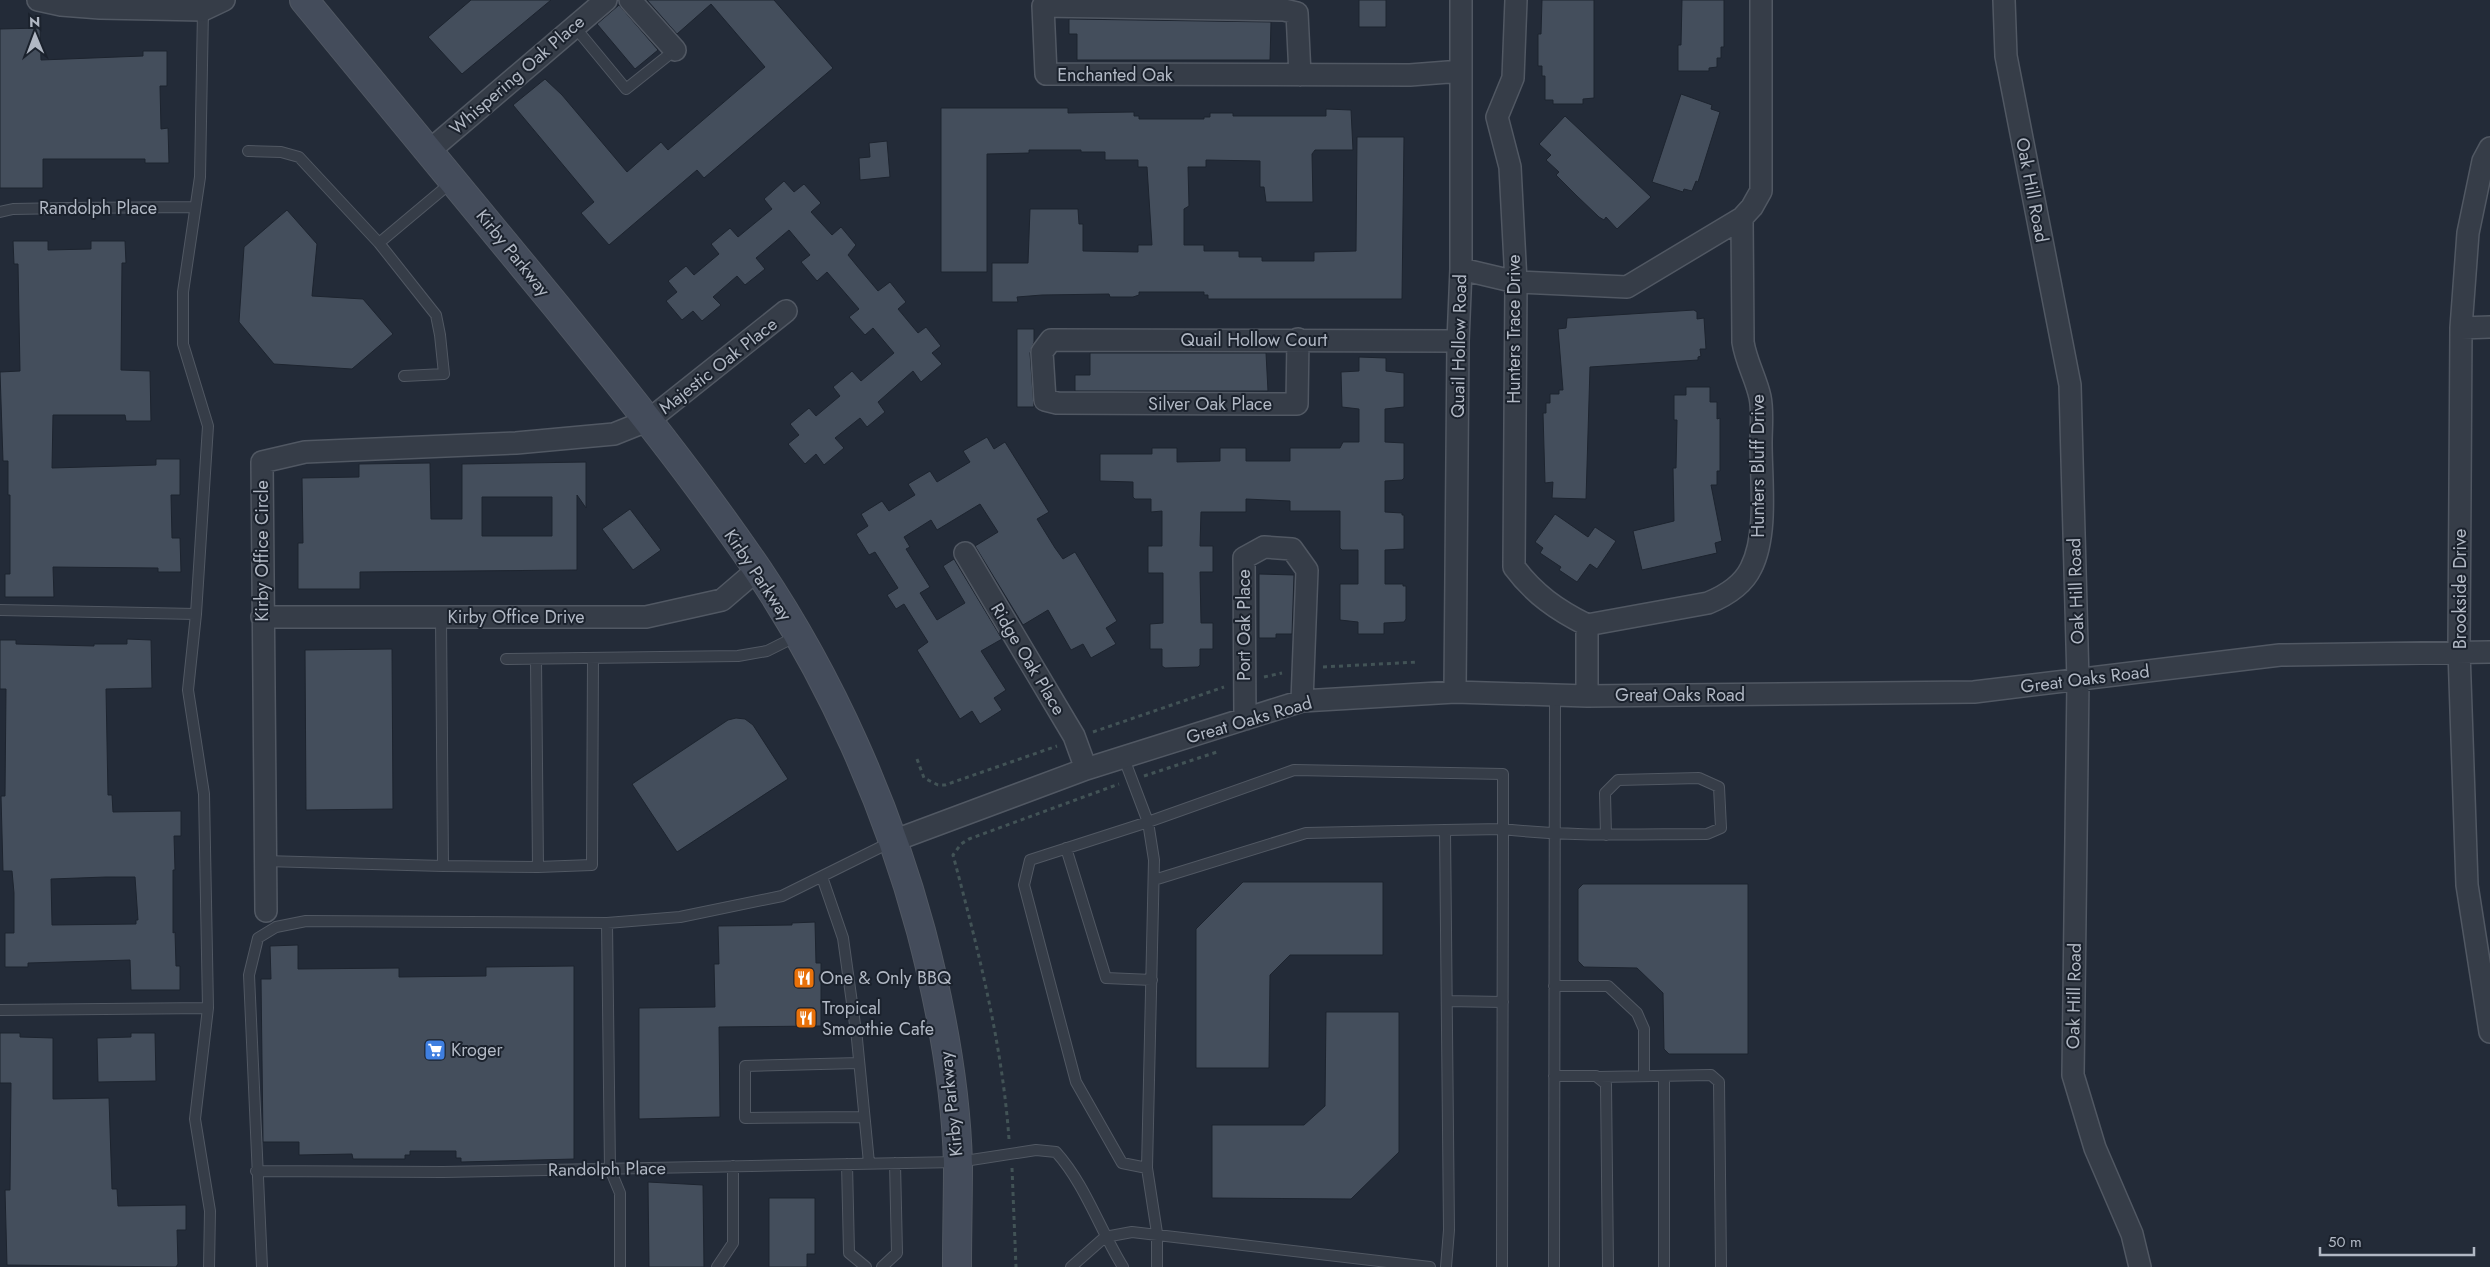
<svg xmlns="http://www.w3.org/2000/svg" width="2490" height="1267" viewBox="0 0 2490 1267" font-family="Jost,sans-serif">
<rect width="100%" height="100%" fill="#232b38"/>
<path fill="#444e5c" stroke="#1d242f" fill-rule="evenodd" d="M471 0H551L462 74 428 37Z
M647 0H774L833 68 704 178 697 170 609 245 581 213 594 202 513 105 545 79 562 95 627 172 661 142 668 150 765 67 711 4 677 34Z
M1359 0H1386V27H1359Z
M1542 0H1594V98L1583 99V104H1553V100H1545V76H1542V66H1538V34H1541Z
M1682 0H1724V47H1721V58H1717V67L1709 68V71H1678V45H1681Z
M619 5 658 50 635 69 597 24Z
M1069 19 1271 22 1270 60H1077V34H1069Z
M40 28 41 60 143 56V51H167V86H160L161 129 168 128 169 163H145V159H43V188H0V29Z
M1681 94 1712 105 1711 109 1720 112 1698 182 1696 181 1692 191 1684 189 1683 192 1652 182Z
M941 108H1068V113L1134 112V116H1139V119H1204V117H1210V113H1233V116H1326V109L1351 110 1353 150H1315L1312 154 1313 202H1266L1264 187H1260V161L1206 160V167H1188L1189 206 1184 209V245H1204V251H1239V257H1262V261H1314V252L1356 251 1357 137H1404L1402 299H1208V295H1204V292H1139V295L1133 297H1110L1109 294 1042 295 1017 297 1018 302H992V263H1028L1030 209H1078L1079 224H1083V251L1138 252V245H1152L1147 167H1138V160H1105V152H1081V150H1029V153L987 154V272H941Z
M1565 116 1651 197 1617 229 1606 217 1604 220 1599 217 1577 196 1556 175 1559 172 1546 160 1551 155 1539 144Z
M887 141 890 177 860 180 859 158 870 157 869 143Z
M784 181 794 192 804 184 821 203 811 212 832 235 841 227 856 245 848 255 857 266 878 291 890 282 906 302 898 309 918 333 926 327 941 346 932 353 942 364 921 382 913 371 878 402 885 412 867 427 860 418 835 438 844 448 824 465 816 454 805 464 788 444 799 435 790 424 809 408 816 416 840 396 833 387 851 372 852 371 861 381 894 353 873 328 865 335 849 317 859 309 827 272 817 281 801 262 810 255 789 230 756 258 765 269 745 285 737 276 713 297 721 305 702 321 693 311 682 320 666 301 677 292 668 281 686 266 694 275 719 254 711 244 730 228 738 237 772 209 764 199Z
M287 210 317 244 312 296 363 299 393 334 352 369 274 364 239 322 244 247Z
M13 241H48V250L91 249V241H125L126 263H122L121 370 150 371 151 421H126L125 415H53L52 468 156 465V459H180V495H171L172 538H180L181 572H158V568L53 567 54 597H5V574H10V495H8V461H3L0 372 20 371 18 264H14Z
M1694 310 1697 312V319L1704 318 1706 349H1700L1701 356 1698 357V360L1590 367 1586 499 1552 498 1553 482 1545 483 1543 413H1546V403H1550V394H1559V390H1563L1558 329 1566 328 1567 318Z
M1017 329H1034V342L1030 353 1034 407H1017Z
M1090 353H1266L1268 391H1075V375H1090Z
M1359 357 1386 358V371L1404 373V407L1385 409V442L1404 443V478L1402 480 1385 481V512L1402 513V515H1404V549L1385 550V584H1403V586H1406V619L1404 622 1384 623V634H1358V622L1340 620V584H1358V550H1342L1340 548V511H1290V501L1246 499V512H1201L1200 546H1213V572H1200L1201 623H1213V649H1200V665L1198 667 1165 668 1162 666V649H1150V624L1163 623V573H1148V546H1162V511L1151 512V499H1135L1133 497V482L1100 481V454H1152V448H1177V462L1220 461V448H1246V461H1290V448H1340L1343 442H1359V409L1342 407 1341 372 1359 371Z
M1686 387H1710V402H1717V419L1720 418V471H1717V485H1711L1722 541 1715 543 1717 553 1642 570 1633 531 1674 521 1673 468H1676L1677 420H1674V395H1686Z
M987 437 994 449 1005 442 1049 512 1037 519 1055 548 1063 559 1075 552 1117 621 1106 628 1116 644 1091 658 1083 644 1071 650 1048 610 1023 625 975 546 998 532 980 504 937 530 931 520 904 537 910 547 906 549 930 587 920 593 937 620 965 603 943 566 954 559 1002 639 981 651 1006 690 994 698 1002 710 980 724 972 711 960 719 917 650 928 642 904 604 896 609 887 595 898 588 875 552 869 555 856 534 868 526 861 514 882 501 889 511 915 495 908 484 930 471 937 482 970 462 963 451Z
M586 462V508L577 495V570L360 572V589H298V543H303L302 478 359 477V464L430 463 431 519H462V464ZM482 497H552V536H482Z
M630 509 661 550 633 570 602 529Z
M1555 514 1588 537 1595 527 1616 541 1597 569 1590 564 1577 582 1559 570 1561 567 1540 553 1543 548 1535 542Z
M1259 574 1294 575 1292 634H1276V638H1259Z
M127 639 151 640 152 688 106 689 108 795H112L113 812 181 811V836H174L175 870H173V933L175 932 176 966H180V990H131L130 960 28 963V967H5V933H14V893L12 871H3L1 796H5L6 689H0V640H16V644L94 646V644H127ZM106 877H135L138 920H136V924L52 925 51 879Z
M392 649 393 809 306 810 305 650Z
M736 718 745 719 753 725 788 779 677 852 632 784 728 720Z
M1243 882H1383V955H1290L1270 975 1269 1068H1196V929Z
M1583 884H1748V1054H1669L1664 1049 1663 993 1637 968 1584 967 1578 961V889Z
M815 922 816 963H821V1026L719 1027 720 1117 639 1119V1008L715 1007 714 964H719L718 926 792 925V923Z
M298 945V969L399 968V977L486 976V967L574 966V1159L461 1162V1158H456V1151H410V1155H405V1159H353L352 1154 299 1155V1142H263L261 979H271L270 946Z
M1326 1012H1399V1152L1351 1199 1212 1198V1125H1304L1325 1106Z
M0 1033H20V1037L53 1038V1099L109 1098 112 1189H117L118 1206 186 1205V1230H177L178 1264 176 1267 7 1265 5 1190H10L11 1083H0Z
M131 1033H155L156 1081 98 1082 97 1038 131 1037Z
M648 1182 703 1185 704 1267H649Z
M769 1198H815V1254H807V1267H769Z"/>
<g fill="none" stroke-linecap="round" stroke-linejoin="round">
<g stroke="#515863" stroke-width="12">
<path id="lane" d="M203 10 200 177 183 292V344L208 426 196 614 188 690 204 794 208 1008 195 1119 210 1211 209 1267
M574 26 626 89 675 50
M248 151 281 152 299 157 379 243 453 181
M0 212 13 209 67 208 195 207
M379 243 436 315 440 335 444 374 404 376
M0 610 196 614
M506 659 738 656 767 651 797 636
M1123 756 1148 822 1154 860 1147 1168
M1066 848 1106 978 1152 980
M265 861 443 866 441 617
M443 866 538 867 536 659
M538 867 592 865 593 658
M822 877 843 938 857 1039 869 1163
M1154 880 1306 833 1445 830
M607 923 610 1169 620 1193V1267
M1554 986H1608L1637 1013 1644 1029V1076
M1447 1001 1503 1002
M0 1010 208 1008
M859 1063 745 1066V1118L864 1117
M1554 1076H1596L1606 1084 1608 1267
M1664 1076V1267
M1598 1077 1711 1075 1719 1082 1721 1267
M847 1164 849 1253 866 1267
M256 1171 443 1172 958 1162 1036 1150 1056 1152C1085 1184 1100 1230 1123 1267
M262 1267 249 975 258 938 276 927 306 921 607 923 680 917 782 896 891 842
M717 1267 733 1243V1166
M882 1267 897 1253 895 1163
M1071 1267 1105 1237 1132 1232 1430 1267
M1157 1267V1233L1147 1168 1122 1163 1076 1082 1024 885 1030 860 1148 822 1294 770 1503 774V829L1445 830 1449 1230 1446 1267
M1502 1267 1503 829C1571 837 1639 834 1707 834L1721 828 1719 787 1699 778 1618 780 1605 793 1606 835
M1554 1267 1555 695"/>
</g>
<g stroke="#515863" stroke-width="24">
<path id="street" d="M38 0 61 5 100 8 203 10 224 0
M630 0 675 50
M1516 0 1513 78 1497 117 1510 167 1516 282 1514 567C1534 594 1557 610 1587 625
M2004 0 2006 56 2070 385 2078 681 2073 1075 2095 1148 2132 1234 2140 1267
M1300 75 1297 13 1284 10 1043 6 1046 74 1410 75 1461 71
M2490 148 2483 161 2468 233 2461 328 2459 651 2467 885 2490 1032
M429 151 606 0
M1461 269 1516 282 1627 287 1742 218
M2461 328 2490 327
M1298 339 1297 404 1057 403 1045 400 1042 352 1051 340 1458 341
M965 553 1074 736 1086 769
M262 617H646L722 600 757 570
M1587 625 1708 603C1725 596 1743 585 1751 568 1768 535 1761 480 1761 443 1761 428 1763 411 1760 397 1756 378 1746 362 1743 342L1742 218 1752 207 1761 191V0
M1455 692 1458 341 1461 269V0
M1587 696V625
M1245 719 1244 558 1264 547 1292 549 1307 570 1302 701
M893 841 1086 769 1302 701 1455 692 1587 696 1974 692 2280 655 2490 652
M266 911 262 462 305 452 516 443 614 434 649 420 786 311"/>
</g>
<g stroke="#515863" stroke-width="30">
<path id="secondary" d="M304 0C388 102 473 204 557 307 627 393 696 479 758 570 831 679 887 805 921 931 941 1007 956 1086 958 1164 958 1198 957 1233 957 1267"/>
</g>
<path stroke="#425356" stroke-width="3" stroke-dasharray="4 4" stroke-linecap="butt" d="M1323 667 1418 662
M1264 677 1282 673
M1093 732 1224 687
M917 759 924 778 938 785H945L1057 746
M1144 776 1217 752
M1009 1139C1002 1042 978 949 953 855L961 844 969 839 1119 784
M1012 1168 1016 1267"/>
<use href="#lane" stroke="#363d48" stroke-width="10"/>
<use href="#street" stroke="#363d48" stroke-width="21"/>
<use href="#secondary" stroke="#444c5b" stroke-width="28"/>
</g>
<defs>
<g id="restaurant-square" transform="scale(1.125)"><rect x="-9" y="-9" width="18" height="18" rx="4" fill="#e8710a" stroke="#1b222d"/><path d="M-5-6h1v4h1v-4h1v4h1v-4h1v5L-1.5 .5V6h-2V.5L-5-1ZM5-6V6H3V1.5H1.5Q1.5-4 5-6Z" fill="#fff"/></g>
<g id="supermarket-square" transform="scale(1.125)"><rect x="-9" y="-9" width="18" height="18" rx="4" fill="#3f7fe0" stroke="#1b222d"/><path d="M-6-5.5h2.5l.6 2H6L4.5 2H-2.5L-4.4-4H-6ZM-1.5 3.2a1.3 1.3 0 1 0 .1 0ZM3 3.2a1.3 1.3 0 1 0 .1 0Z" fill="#fff"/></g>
</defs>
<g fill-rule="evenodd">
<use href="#restaurant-square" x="804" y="978"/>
<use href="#restaurant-square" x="806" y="1018"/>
<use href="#supermarket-square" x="435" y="1050"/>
</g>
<g text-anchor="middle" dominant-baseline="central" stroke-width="4" stroke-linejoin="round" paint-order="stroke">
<g font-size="18" fill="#b1b8c4" stroke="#1b222d">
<text transform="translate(517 75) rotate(-41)">Whispering Oak Place</text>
<text x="1115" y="75">Enchanted Oak</text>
<text transform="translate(2032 190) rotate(79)">Oak Hill Road</text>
<text x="98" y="208">Randolph Place</text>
<text transform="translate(513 253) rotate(51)">Kirby Parkway</text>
<text transform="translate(1514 329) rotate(-90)">Hunters Trace Drive</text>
<text x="1254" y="340">Quail Hollow Court</text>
<text transform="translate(1459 346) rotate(-89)">Quail Hollow Road</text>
<text transform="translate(718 366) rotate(-38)">Majestic Oak Place</text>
<text x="1210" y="404">Silver Oak Place</text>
<text transform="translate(1758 466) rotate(-90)">Hunters Bluff Drive</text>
<text transform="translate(262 551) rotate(-90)">Kirby Office Circle</text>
<text transform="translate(758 575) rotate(56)">Kirby Parkway</text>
<text transform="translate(2460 589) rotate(-90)">Brookside Drive</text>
<text transform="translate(2076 591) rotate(-92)">Oak Hill Road</text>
<text x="516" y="617">Kirby Office Drive</text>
<text transform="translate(1244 625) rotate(-90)">Port Oak Place</text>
<text transform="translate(1028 659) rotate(59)">Ridge Oak Place</text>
<text transform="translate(2085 679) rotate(-7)">Great Oaks Road</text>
<text x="1680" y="695">Great Oaks Road</text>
<text transform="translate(1249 720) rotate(-16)">Great Oaks Road</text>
<text transform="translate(2074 996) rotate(-89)">Oak Hill Road</text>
<text transform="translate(951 1104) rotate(-96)">Kirby Parkway</text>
<text transform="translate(607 1169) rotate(-1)">Randolph Place</text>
</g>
<g font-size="18" fill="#b1b8c4" stroke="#1b222d" text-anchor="start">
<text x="820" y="978">One &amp; Only BBQ</text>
<text x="822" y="1008">Tropical<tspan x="822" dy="21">Smoothie Cafe</tspan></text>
<text x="451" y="1050">Kroger</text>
</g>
</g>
<g transform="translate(35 35) rotate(359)" stroke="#1b222d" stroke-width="4" paint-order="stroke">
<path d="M0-4L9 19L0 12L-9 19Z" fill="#b1b8c4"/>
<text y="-8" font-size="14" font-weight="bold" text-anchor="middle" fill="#b1b8c4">N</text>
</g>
<path d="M2320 1247v8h154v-8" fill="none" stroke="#b1b8c4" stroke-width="2.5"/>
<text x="2328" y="1247" font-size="15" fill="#b1b8c4" stroke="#1b222d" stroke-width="4" paint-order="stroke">50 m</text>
</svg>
